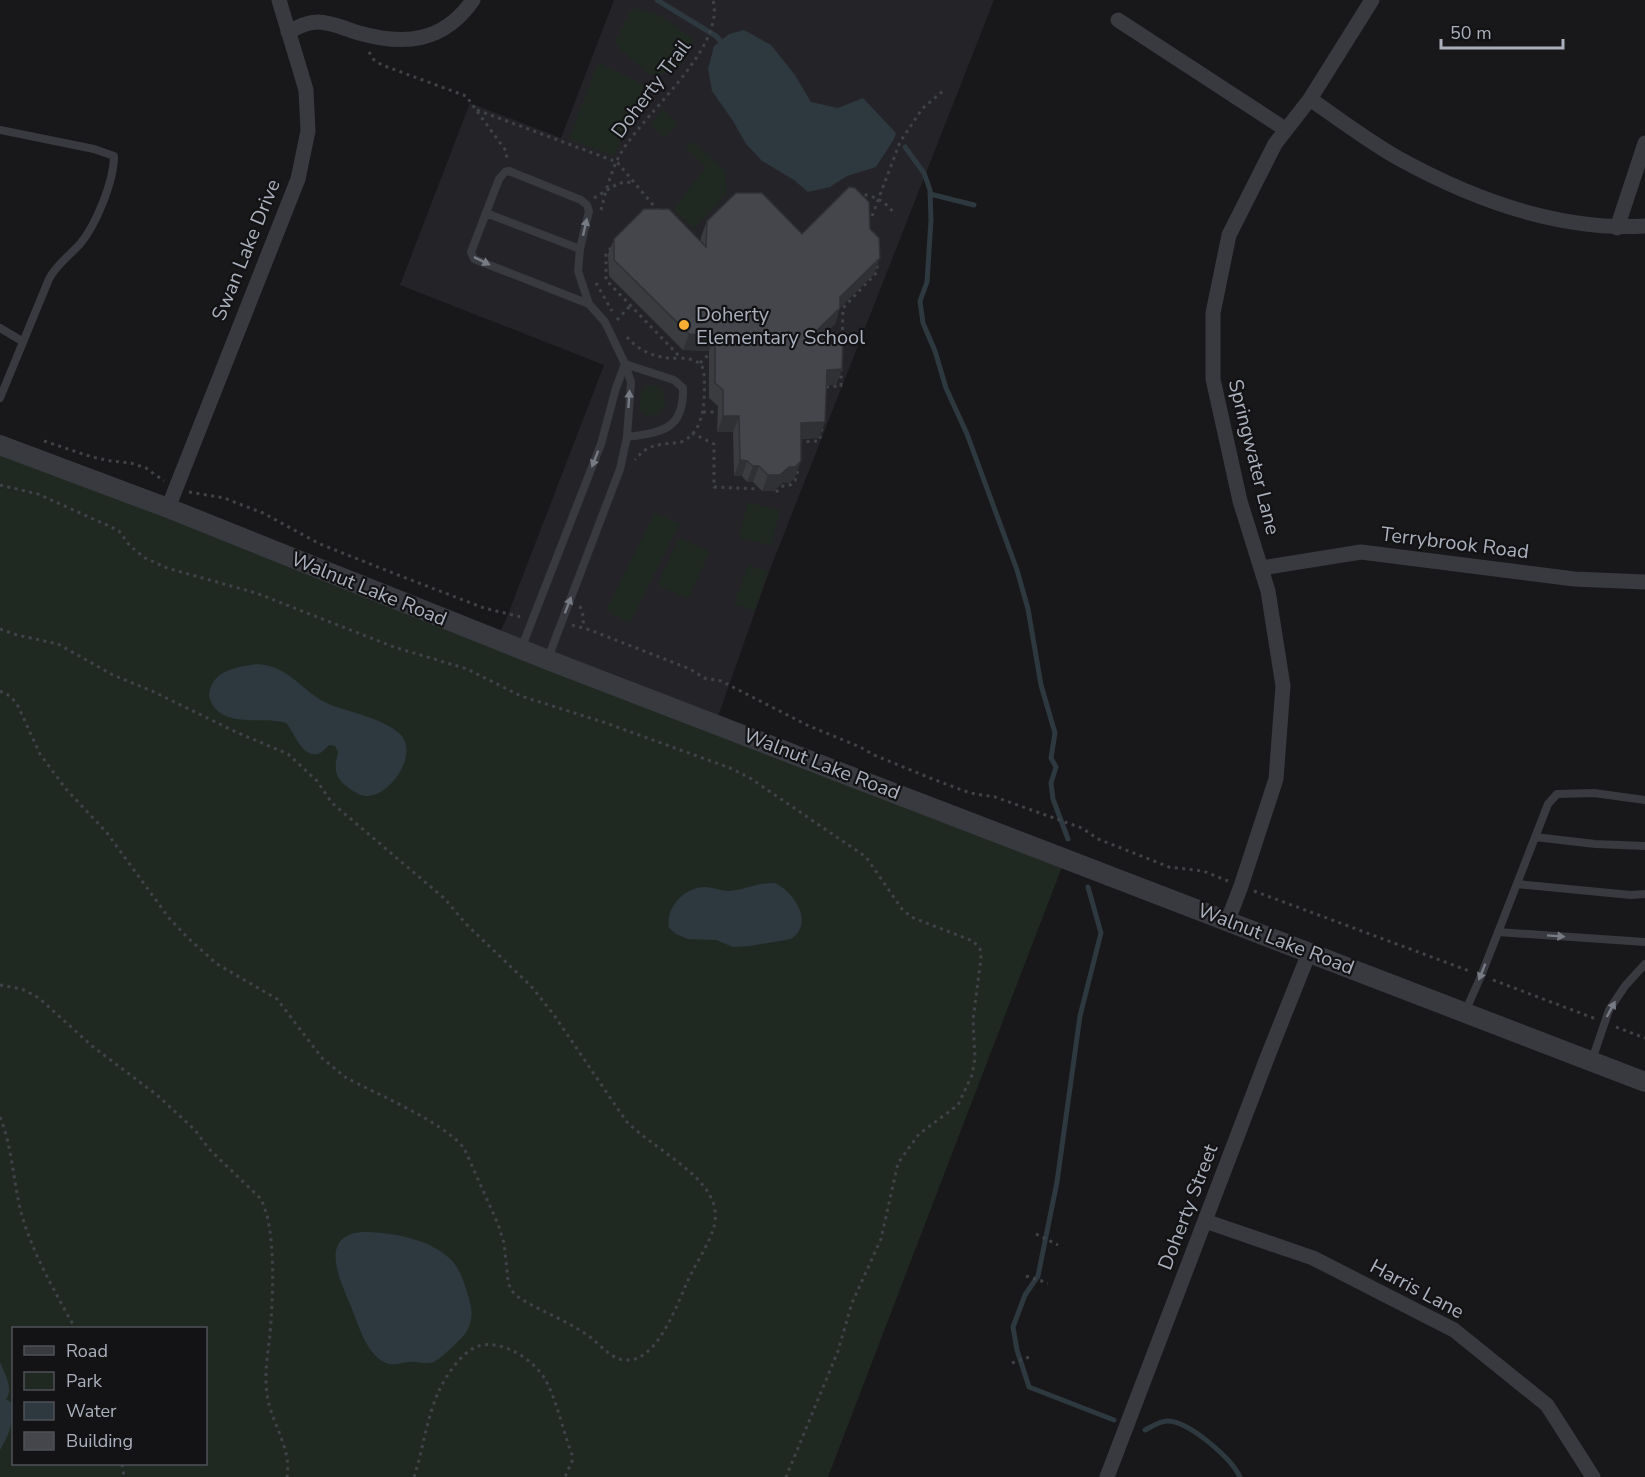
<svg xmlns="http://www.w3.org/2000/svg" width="1645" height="1477" viewBox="0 0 1645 1477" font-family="'Nunito Sans',sans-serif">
<rect width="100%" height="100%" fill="#18181a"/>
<path fill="#242428" d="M614 0H994L769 572 716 722 497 638 505 622 604 365 400 285 470 103 561 138Z"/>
<path fill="#202921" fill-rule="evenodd" d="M632 8 660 15 694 40C685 65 677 74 650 75L619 48 615 42Z
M598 63 645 85 614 156 569 139Z
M663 109 678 123 665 138 650 125Z
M692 141 725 171 727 193 694 229 675 211V207L706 167 685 147Z
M654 385 661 388 666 403 660 413 648 416 639 411 642 387Z
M0 449 1065 859 828 1477H0ZM14 1328H206V1464H14Z
M748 502 780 511 771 546 739 537Z
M655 512 679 524 630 623 606 611Z
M679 537 710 552 688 599 657 585Z
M748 565 768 572 754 611 734 604Z"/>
<path fill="#2e383f" d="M744 30 771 45 795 75 811 102 838 108 863 98 896 133 894 139 876 167 847 176 830 187 808 192 794 180 762 161 746 144 733 121 712 91 708 69 714 46 729 34Z
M257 664C291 666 302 693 331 705 353 713 381 718 399 733 420 752 392 794 369 796 360 797 351 790 345 785 333 775 335 766 338 752L335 746 329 745C326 748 321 754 317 754 301 757 294 731 286 723 263 715 218 731 209 696 211 670 236 667 257 664Z
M775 883C794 892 815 923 791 939L750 946 733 947 716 940 688 939 676 934 669 928C665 907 685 887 705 887 713 887 721 891 729 891 745 890 759 882 775 883Z
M362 1232C389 1232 427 1238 448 1257 459 1266 463 1279 467 1292 472 1308 474 1317 467 1331 463 1338 440 1359 434 1362 428 1364 421 1363 416 1362 405 1360 394 1368 384 1362 365 1352 358 1323 350 1304 340 1280 318 1236 362 1232Z
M0 1362C5 1374 14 1389 6 1399L12 1403C15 1421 9 1434 0 1450Z"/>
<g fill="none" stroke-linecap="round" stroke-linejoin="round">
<path stroke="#2e383f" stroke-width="5" d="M657 0 716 36 725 46
M905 147 924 173 930 190 931 220 927 282 920 301 923 323 935 351 946 388 967 434 1017 570 1028 609 1041 685 1055 733 1051 758 1056 767 1051 783 1053 799 1068 839
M930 194 974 205
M1088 887 1101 933 1080 1016 1057 1182 1038 1276 1025 1295 1013 1327 1017 1350 1029 1387 1114 1420
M1145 1430C1151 1427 1160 1421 1167 1421 1189 1421 1231 1458 1240 1477"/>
<path stroke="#3f4247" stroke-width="3" stroke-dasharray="3 4.5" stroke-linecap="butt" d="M369 52 374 60 382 65 466 96 506 151 507 160
M477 110 617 162 659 212
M857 194C874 195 886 201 895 215
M594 198 619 183 634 182
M601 210C606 191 611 170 621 153 643 114 726 48 713 0
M872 216 900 142 922 109 944 90
M611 248 606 254V280L681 358C692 359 704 361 704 375 705 397 706 432 681 442 678 443 675 443 672 443 654 445 646 446 635 460
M596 283 612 311
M617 320 630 306
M627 337C639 352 661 360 680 358
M842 345 843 308 877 272V263
M700 363 708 355
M826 387 841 386V369
M703 412H719
M692 433 714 444V487L758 489
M44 441 92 457 111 461 131 463 146 468 164 481
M799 442 819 441 823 424
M0 485 38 494 109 526 119 531 130 546 145 558 167 568 256 593 394 647 467 669 521 696 606 723 730 768 750 778 866 857 902 909 911 917 973 941 980 949 981 958 973 1020 975 1058 972 1075 958 1105 919 1134 898 1163 881 1239 852 1303 838 1351 786 1477
M189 492 224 498 242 505 263 513 320 544 398 575 484 608 521 617
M776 492 783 486C796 486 797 478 798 466
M580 606 584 619 582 627
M572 625 590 630 690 669 704 678 721 681 807 725 860 747 874 755 930 778 970 793 995 797 1082 828 1098 839 1169 867 1203 871 1228 881
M0 629 17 635 58 644 113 675 152 691 236 732 288 754 317 781 332 803 445 899 466 924 531 986 554 1015 626 1121C649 1145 700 1170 712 1200 716 1208 716 1219 714 1227 709 1244 698 1260 690 1276 679 1299 659 1360 628 1360 612 1361 602 1346 590 1337 567 1320 539 1311 515 1295L510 1288 508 1280 504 1243 498 1224 464 1148C442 1121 378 1095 345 1077L322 1058 277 999 217 964 188 938 169 918 107 833 66 789 40 754 17 704 10 696 0 691
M1254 891 1472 972
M1493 980 1596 1019
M0 985 22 989 39 998 92 1046 157 1095 195 1130 209 1149 260 1198C277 1226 273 1300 270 1334 268 1353 264 1374 267 1393 270 1422 292 1447 287 1477
M1616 1027 1645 1038
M0 1117C13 1149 13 1183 22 1216 34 1256 55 1292 75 1328
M1036 1234 1058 1245
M1026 1276 1048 1283
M1012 1363 1032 1356
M122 1464 124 1477
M414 1477C423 1450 427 1417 438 1393 445 1377 460 1354 476 1347 500 1337 535 1360 546 1381 558 1404 563 1431 572 1455V1461L565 1477"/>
<path stroke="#393a40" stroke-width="8" d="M0 130 94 149 114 156C114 181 96 225 80 244 70 255 56 265 49 279L0 398
M486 213 580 249
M0 328 22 341
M625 364 674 380 683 388C684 430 662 432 627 437
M521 649 601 444 616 388 625 364
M548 658 620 469 627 437 631 382 625 364 605 322 589 304 578 271 580 249 589 211 587 205 581 200 509 171 505 172 499 179 471 252 474 259 589 304
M1535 837 1595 844 1645 846
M1517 884 1631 895 1645 894
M1498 932 1645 942
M1465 1012 1481 976 1548 804 1557 794 1594 793 1645 800
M1592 1060 1609 1010 1625 986 1645 964"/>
<path stroke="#393a40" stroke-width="15" d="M1118 20 1285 129
M288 32C298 27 307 22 318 22 331 22 346 29 359 33 405 46 444 42 473 0
M1310 99C1339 119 1368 141 1398 158 1472 199 1559 231 1645 226
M1617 228 1645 143
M168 508 298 179 308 131 306 90 279 0
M1261 568 1361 552 1574 579 1645 582
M1228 920 1241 886 1276 779 1283 686 1268 591 1240 501 1213 379V313L1229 235 1275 144 1310 99 1372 0
M1205 1221 1313 1258 1454 1330 1547 1405 1593 1477
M1107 1477 1269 1053 1309 953"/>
<path stroke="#393a40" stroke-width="20" d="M0 445 168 508 548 660 1645 1082"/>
</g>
<path fill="#3a3c40" d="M707 221 802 234 870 229 874 274 840 307 835 324 818 340 830 343 842 369 836 385H826L819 438 801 439 795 477 789 483 783 482 774 491H762L753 482H747L742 476H734L733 432H717L718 406 709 398V351L683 350 609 276 608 254 614 239 701 241V237Z"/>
<path fill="#303134" d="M880 258 874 274 835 313 840 297Z
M840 308 835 324 801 356 807 340Z
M689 334 715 335 709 351 683 350Z
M842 369 836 385 821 386 827 370Z
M723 416H739L733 432H717Z
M825 422 819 438 796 439 801 423Z
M740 460 747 461 742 476H734Z
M801 461 795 477 789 483 783 482 774 491H762L768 475Z
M753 466H759L753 482H747Z"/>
<path fill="#44464b" stroke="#303134" stroke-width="1.5" d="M849 187 855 188 869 202 870 229 879 238 880 258 840 297V308L807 340H830V343H843L842 369 827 370 825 422 801 423V461L795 467H789L780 475H768L759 466H753L747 461 740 460 739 416H723V390L715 383V335L689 334 614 260V239L644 209H669L706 247 707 221 736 193H762L802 234Z"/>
<defs><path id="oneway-solid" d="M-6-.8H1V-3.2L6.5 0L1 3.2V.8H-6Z" transform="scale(1.5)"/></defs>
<g fill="#777b84">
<use href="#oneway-solid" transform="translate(585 227) rotate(-77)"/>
<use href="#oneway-solid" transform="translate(482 261) rotate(26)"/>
<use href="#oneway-solid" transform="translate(629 399) rotate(-86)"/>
<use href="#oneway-solid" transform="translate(595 459) rotate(111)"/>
<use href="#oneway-solid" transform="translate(568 605) rotate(-69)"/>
<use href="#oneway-solid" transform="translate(1556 936) rotate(4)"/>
<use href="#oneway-solid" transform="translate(1482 972) rotate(112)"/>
<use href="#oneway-solid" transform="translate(1611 1009) rotate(-62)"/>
</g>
<circle fill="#f7ac34" stroke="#131316" stroke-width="2" cx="684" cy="325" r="6"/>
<g text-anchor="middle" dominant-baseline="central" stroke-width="4.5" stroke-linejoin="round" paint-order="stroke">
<g font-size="20" fill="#aab0bb" stroke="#131316">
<text transform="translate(651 89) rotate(-53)">Doherty Trail</text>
<text transform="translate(246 250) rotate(-68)">Swan Lake Drive</text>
<text transform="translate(1254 457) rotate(76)">Springwater Lane</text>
<text transform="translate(1455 543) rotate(7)">Terrybrook Road</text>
<text transform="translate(369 589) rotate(22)">Walnut Lake Road</text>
<text transform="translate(822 764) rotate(21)">Walnut Lake Road</text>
<text transform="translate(1276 939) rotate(21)">Walnut Lake Road</text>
<text transform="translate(1188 1207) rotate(-69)">Doherty Street</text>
<text transform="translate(1417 1289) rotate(28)">Harris Lane</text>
</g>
<g font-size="20" fill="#aab0bb" stroke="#131316" text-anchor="start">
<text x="696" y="314">Doherty<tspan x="696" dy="23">Elementary School</tspan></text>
</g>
</g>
<rect x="12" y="1327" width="195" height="138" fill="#131316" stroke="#4f5258" stroke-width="1.5"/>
<rect x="24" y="1346" width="30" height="9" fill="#393a40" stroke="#4f5258" stroke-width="1.5"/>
<text x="66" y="1357" font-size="18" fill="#aab0bb">Road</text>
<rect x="24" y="1372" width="30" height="18" fill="#202921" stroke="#4f5258" stroke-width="1.5"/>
<text x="66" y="1387" font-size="18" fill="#aab0bb">Park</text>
<rect x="24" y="1402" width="30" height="18" fill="#2e383f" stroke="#4f5258" stroke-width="1.5"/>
<text x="66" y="1417" font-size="18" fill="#aab0bb">Water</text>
<rect x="24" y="1432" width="30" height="18" fill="#44464b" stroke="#4f5258" stroke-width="1.5"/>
<text x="66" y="1447" font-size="18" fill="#aab0bb">Building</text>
<path d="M1441 39v9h122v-9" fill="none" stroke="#aab0bb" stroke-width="3"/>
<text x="1450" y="39" font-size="18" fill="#aab0bb" stroke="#131316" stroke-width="4.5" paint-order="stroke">50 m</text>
</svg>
